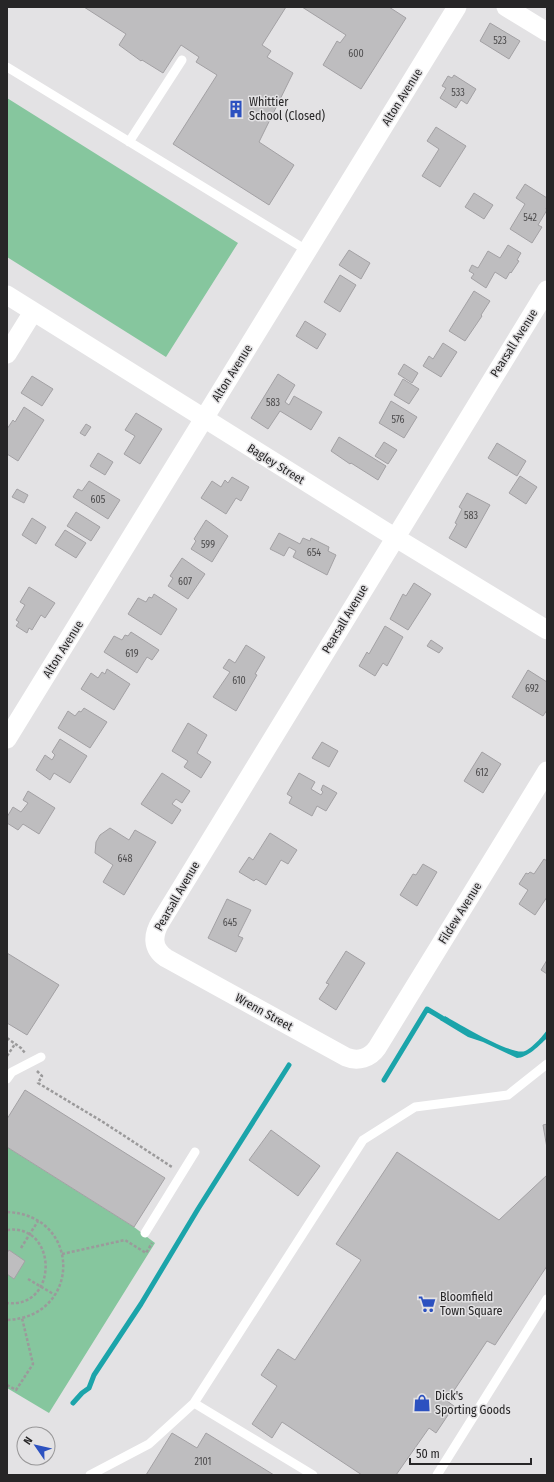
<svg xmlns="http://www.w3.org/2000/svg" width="554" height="1482" viewBox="0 0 554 1482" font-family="'Fira Sans Condensed',sans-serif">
<rect width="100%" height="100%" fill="#e3e2e4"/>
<path fill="#86c69e" d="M7 98 238 243 166 357 7 257Z
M7 1147 134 1227 155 1243 49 1413 7 1388Z"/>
<path fill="#1ba4aa" d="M445 1016C459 1024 512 1056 525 1051 531 1049 543 1036 547 1030V1038C540 1045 527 1058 517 1058L483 1042 468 1037 440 1020Z"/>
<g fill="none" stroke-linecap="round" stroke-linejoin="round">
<path stroke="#1ba4aa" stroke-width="5" d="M384 1080 427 1009 442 1018
M73 1403 82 1393 89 1388 94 1375 141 1304 198 1209 289 1065"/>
</g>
<path fill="#bebdbf" stroke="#a3a1a4" d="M84 7H286L262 45 271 51 267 57 293 73 259 142 294 165 269 205 173 144 217 75 196 62 199 57 181 45 163 73 142 60 141 61 119 45 126 34Z
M302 7H389L406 18 361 89 323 65 337 41 340 43 346 35Z
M490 23 520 41 509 59 480 41Z
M454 75 476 89 467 104 461 100 456 108 440 98 446 88 442 86 448 76 452 78Z
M436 127 466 146 440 187 422 176 439 149 427 141Z
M525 184 547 198V206L546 209 547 210 538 225 542 227 532 243 510 229 525 204 516 198Z
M474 193 493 205 484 219 465 207Z
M508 245 521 253 517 260 519 261 511 273 510 272 506 279 495 272 486 288 471 278 474 274 469 271 472 265 478 268 488 251 500 258Z
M349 250 370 263 361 279 339 265Z
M340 275 356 285 340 312 324 302Z
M474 291 490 301 481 315 482 316 465 341 449 331Z
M305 321 326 334 317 349 296 336Z
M443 343 457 352 441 377 423 366 429 356 433 359Z
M404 364 418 373 412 383 398 374Z
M278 374 295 385 285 402 289 405 294 396 322 412 311 430 280 411 268 429 251 418Z
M32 376 53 389 42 406 21 393Z
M403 379 419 389 409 404 394 395Z
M391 401 417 417 404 438 379 423Z
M24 407 44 420 18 461 7 454V429L13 420 15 422Z
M136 413 162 429 140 464 124 454 135 436 125 430Z
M86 424 91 427 85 436 80 433Z
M339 437 386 466 378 480 351 463 350 464 331 451Z
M384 442 397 450 388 464 375 456Z
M497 443 526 461 517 476 488 458Z
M98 453 113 462 105 475 90 466Z
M520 476 537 487 526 504 509 493Z
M232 477 249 487 241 501 236 498 226 514 201 498 212 481 221 487 225 480 228 483Z
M89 481 120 500 108 519 73 497 78 489 82 491Z
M17 489 28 495 24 503 12 497Z
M467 493 490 505 466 548 449 538 457 524 455 523 462 509 459 507Z
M76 512 100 527 91 541 67 526Z
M32 518 46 527 36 544 22 535Z
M206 520 228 536 212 562 191 549 196 541 194 539Z
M65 530 86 543 76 558 55 545Z
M279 533 300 544 303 538 310 541 311 538 329 547 328 551 336 555 327 575 293 557 296 551 289 547 284 556 270 549Z
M182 558 205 574 188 599 168 586 173 578 170 576Z
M414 583 431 594 408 630 390 619 403 594 406 596Z
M29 587 55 603 45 618 41 615 32 630 29 628 27 633 16 626 19 622 16 620 25 605 20 602Z
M154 594 177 609 161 635 128 614 138 598 146 602 149 597 152 598Z
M385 626 403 637 387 666 383 663 375 676 359 666 367 652 369 654Z
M131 632 159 650 152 660 147 657 137 673 104 652 114 636 122 640 125 635 128 636Z
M431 640 443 648 439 653 427 646Z
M246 645 265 657 255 674 257 675 236 711 213 697 230 672 223 668 229 659 235 663Z
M107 669 130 684 114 710 81 689 91 673 98 678 102 672 105 674Z
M528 670 547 682V710L543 716 512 697Z
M84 708 107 722 90 748 58 728 68 711 75 716 79 711 81 712Z
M188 723 207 735 197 753 211 762 201 778 184 767 188 761 172 751Z
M60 739 87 756 70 783 54 773 50 780 36 770 45 755 52 760 55 755 52 752Z
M322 742 338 751 329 767 312 758Z
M482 752 501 764 483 793 464 781Z
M162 773 190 791 182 803 176 799 172 804 181 810 172 824 141 804Z
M299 773 315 782 311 789 321 795 323 792 321 790 323 785 337 793 326 811 317 806 312 816 289 803 292 797 287 794Z
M28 791 55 808 39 834 23 824 18 830 7 823V817L13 807 21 812 28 803 23 800Z
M110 828 129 840 135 830 156 842 124 895 103 882 113 865 95 853 96 842 100 835Z
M270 833 297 850 288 864 281 860 266 885 256 879 254 881 239 872 249 857 253 860Z
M544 859 547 861V897L535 915 519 904 528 890 519 884 526 873 528 874 530 872 534 874Z
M423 864 437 872 417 906 400 895 413 874 416 875Z
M227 899 251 910 238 936 243 938 236 952 208 938Z
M346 951 365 963 336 1010 319 999 329 984 326 983Z
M7 953 59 985 27 1035 7 1023Z
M547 960V974L541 970Z
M25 1090 165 1178 134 1227 7 1147V1119Z
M547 1124V1148L543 1125Z
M271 1130 320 1166 298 1196 249 1160Z
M397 1152 499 1220 547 1175V1266L495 1345 487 1341 447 1401 454 1406 436 1433 429 1428 396 1475H362L282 1422 272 1438 252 1424 277 1386 261 1375 278 1349 295 1360 361 1260 336 1244Z
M9 1250 25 1261 14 1279 7 1274V1253Z
M172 1433 197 1448 206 1433 274 1475H146Z"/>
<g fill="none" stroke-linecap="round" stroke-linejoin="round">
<path stroke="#9b9a9b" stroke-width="2.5" stroke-dasharray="3 2" stroke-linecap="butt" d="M7 1038 21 1048 25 1053
M7 1056 15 1044
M37 1071 42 1076 38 1083 103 1122 172 1167
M7 1212C82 1215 82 1317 7 1320
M7 1230C58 1223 59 1309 7 1303
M21 1248 38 1221
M62 1254 125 1240 146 1253 152 1243
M28 1279 55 1295
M7 1385 16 1390 33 1364 22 1318"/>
<path stroke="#fff" stroke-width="9" d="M7 67 308 251
M129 142 182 60
M7 1079 12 1072 41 1057
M145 1233 195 1152
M194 1403 313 1475
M90 1475 149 1444 194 1403 363 1140 415 1107 508 1095 547 1064
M437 1475 547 1299"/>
<path stroke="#fff" stroke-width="19" d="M506 7 547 32
M547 290 161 921C153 934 151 948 166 958L346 1057C358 1062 370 1058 377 1048L547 771
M7 295 383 530 547 630
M7 354 33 312
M7 739 457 7"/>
</g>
<defs>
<g id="building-bare" transform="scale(1.38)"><path d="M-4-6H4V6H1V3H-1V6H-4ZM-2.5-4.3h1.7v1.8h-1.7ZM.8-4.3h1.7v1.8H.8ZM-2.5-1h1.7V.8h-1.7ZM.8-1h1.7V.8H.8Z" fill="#2c51c0" stroke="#e3e2e4" stroke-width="2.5" paint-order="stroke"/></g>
<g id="supermarket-bare" transform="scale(1.38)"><path d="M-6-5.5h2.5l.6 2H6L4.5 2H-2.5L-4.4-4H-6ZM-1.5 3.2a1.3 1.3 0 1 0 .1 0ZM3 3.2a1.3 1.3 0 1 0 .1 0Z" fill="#2c51c0" stroke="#e3e2e4" stroke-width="2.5" paint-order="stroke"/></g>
<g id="shop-bare" transform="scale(1.38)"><path d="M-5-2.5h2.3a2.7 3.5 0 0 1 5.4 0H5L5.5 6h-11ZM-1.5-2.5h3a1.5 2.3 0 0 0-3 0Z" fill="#2c51c0" stroke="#e3e2e4" stroke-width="2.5" paint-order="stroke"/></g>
</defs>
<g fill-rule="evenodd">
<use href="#building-bare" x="236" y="109"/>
<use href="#supermarket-bare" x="427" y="1304"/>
<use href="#shop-bare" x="422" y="1403"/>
</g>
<g text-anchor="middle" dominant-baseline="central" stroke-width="3" stroke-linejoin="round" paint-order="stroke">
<g font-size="10" fill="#4d4c4d">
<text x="500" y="41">523</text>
<text x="356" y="54">600</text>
<text x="458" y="93">533</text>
<text x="530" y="218">542</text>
<text x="273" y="403">583</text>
<text x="398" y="420">576</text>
<text x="98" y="500">605</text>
<text x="471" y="516">583</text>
<text x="208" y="545">599</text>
<text x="314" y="553">654</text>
<text x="185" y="582">607</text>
<text x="132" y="654">619</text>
<text x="239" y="681">610</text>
<text x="532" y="689">692</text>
<text x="482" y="773">612</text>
<text x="125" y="859">648</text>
<text x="230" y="923">645</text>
<text x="203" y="1462">2101</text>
</g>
<g font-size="12" fill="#272627" stroke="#e3e2e4">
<text transform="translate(402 97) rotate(-58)">Alton Avenue</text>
<text transform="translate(514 343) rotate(-58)">Pearsall Avenue</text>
<text transform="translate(232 373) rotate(-58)">Alton Avenue</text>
<text transform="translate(276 464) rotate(32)">Bagley Street</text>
<text transform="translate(345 619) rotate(-59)">Pearsall Avenue</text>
<text transform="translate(63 649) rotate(-58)">Alton Avenue</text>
<text transform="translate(177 896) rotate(-60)">Pearsall Avenue</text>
<text transform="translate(460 913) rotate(-58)">Fildew Avenue</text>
<text transform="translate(264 1012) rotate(29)">Wrenn Street</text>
</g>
<g font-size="12" fill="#272627" stroke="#e3e2e4" text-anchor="start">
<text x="249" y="102">Whittier<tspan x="249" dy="14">School (Closed)</tspan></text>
<text x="440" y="1297">Bloomfield<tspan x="440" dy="14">Town Square</tspan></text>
<text x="435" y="1396">Dick's<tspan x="435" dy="14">Sporting Goods</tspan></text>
</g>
</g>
<rect width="554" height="1482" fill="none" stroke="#272627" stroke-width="16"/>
<g transform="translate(36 1446) rotate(304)"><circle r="19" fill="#e3e2e4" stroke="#989798"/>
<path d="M0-3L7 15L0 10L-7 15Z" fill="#2c51c0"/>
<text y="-6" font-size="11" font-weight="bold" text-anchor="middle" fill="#272627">N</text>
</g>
<path d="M410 1458v6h121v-6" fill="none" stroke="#272627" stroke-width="2"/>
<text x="416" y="1458" font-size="12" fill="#272627" stroke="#e3e2e4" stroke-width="3" paint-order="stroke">50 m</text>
</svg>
